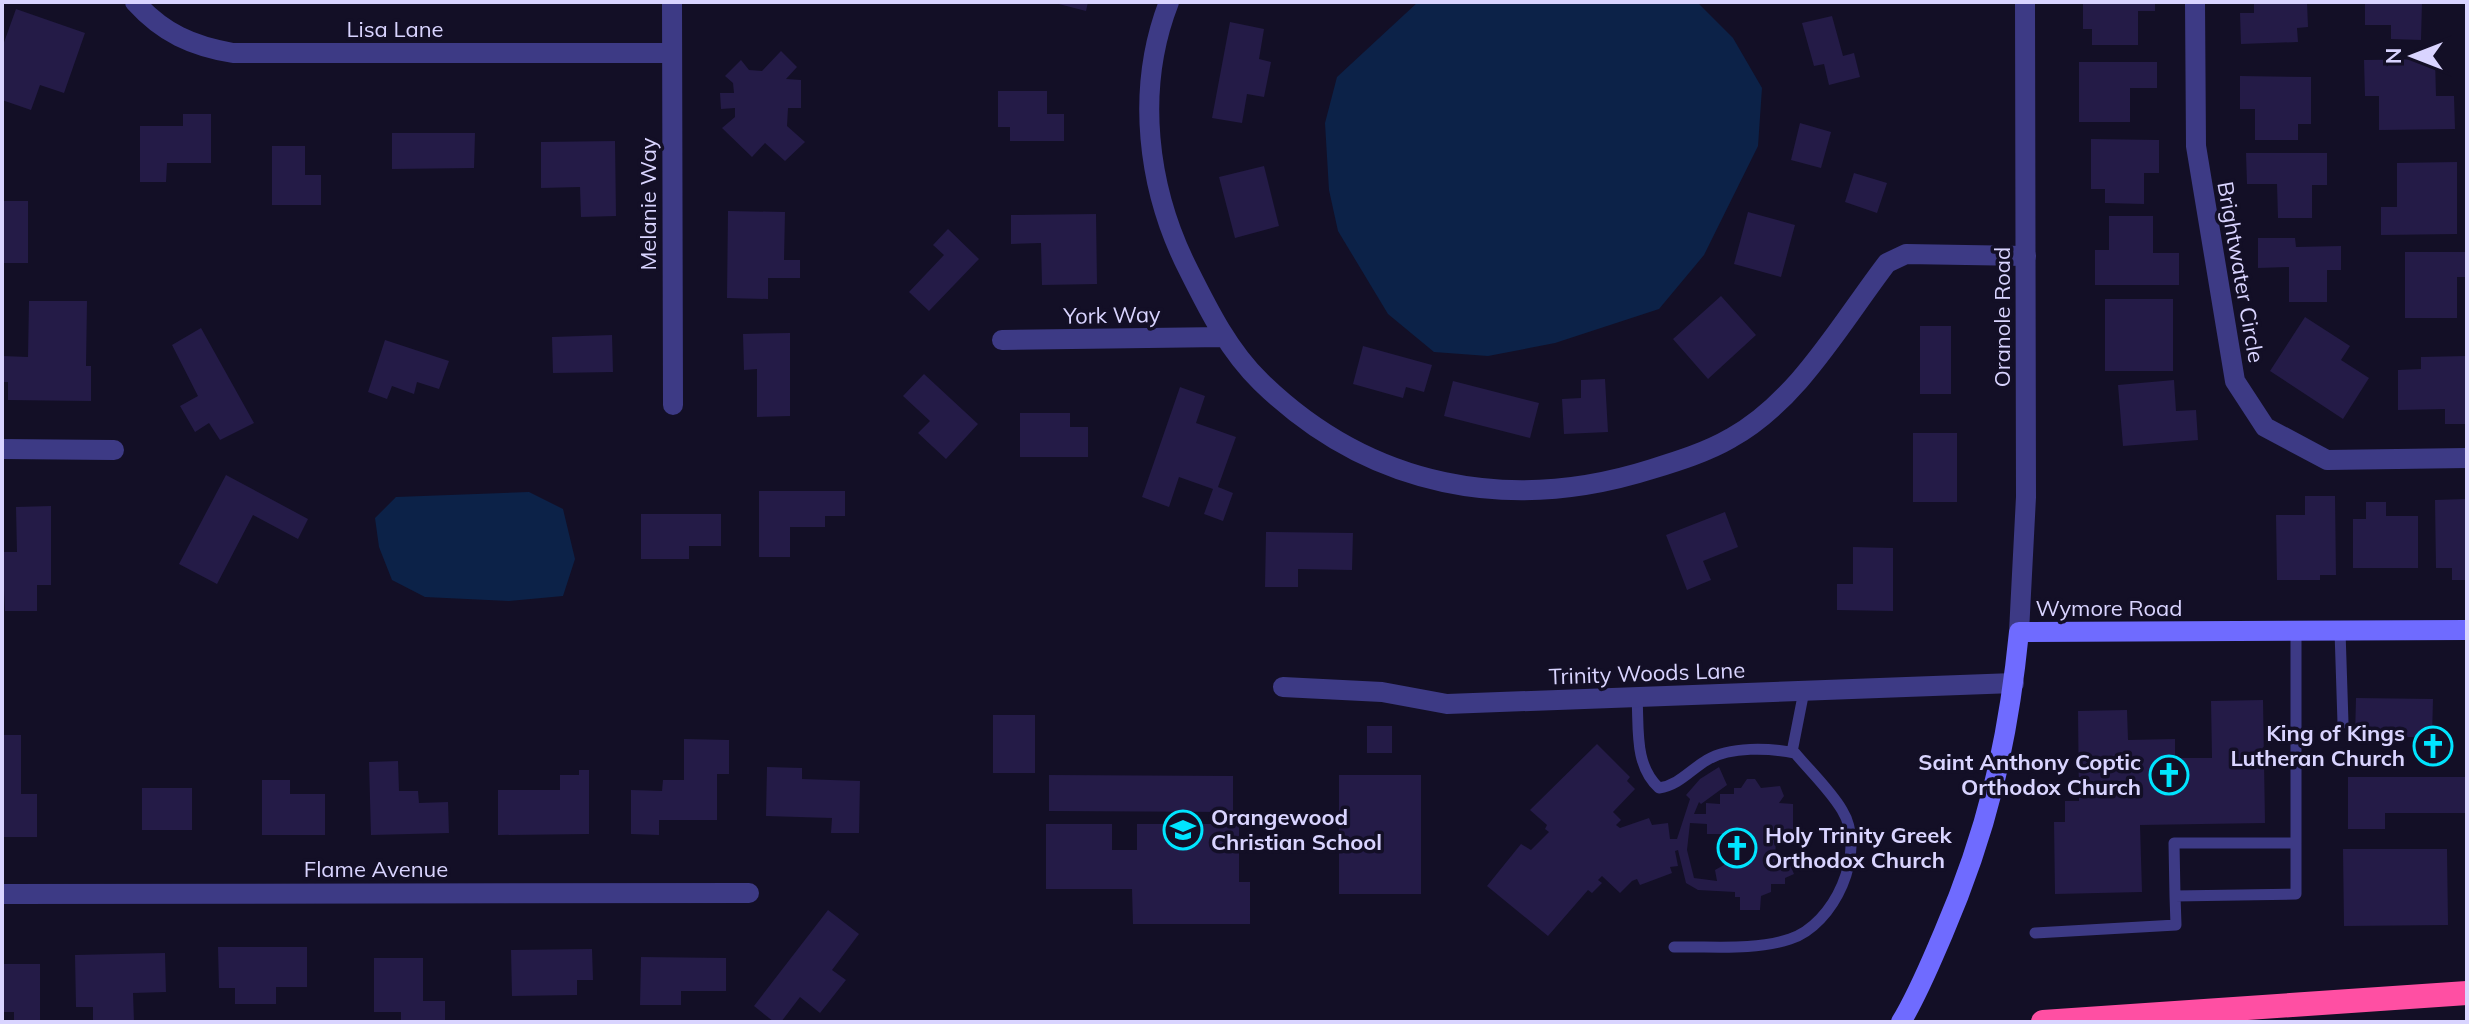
<svg xmlns="http://www.w3.org/2000/svg" width="2469" height="1024" viewBox="0 0 2469 1024" font-family="Mulish,sans-serif">
<rect width="100%" height="100%" fill="#130f26"/>
<path fill="#0c2248" d="M1418 2H1697L1733 38 1762 88 1758 146 1704 255 1659 309 1555 343 1488 356 1434 352 1388 314 1338 231 1329 190 1325 123 1337 77Z
M529 492 563 509 575 559 563 596 509 601 425 597 392 580 379 547 375 518 396 497Z"/>
<path fill="#241b47" fill-rule="evenodd" d="M1051 2H1088L1086 11Z
M2083 2H2155V11H2138V45H2092V29H2083Z
M2254 2H2307L2308 27 2297 28 2298 42 2241 44 2240 13H2254Z
M2365 2H2422L2421 40 2391 39V25H2365Z
M16 9 85 33 64 93 40 85 31 110 2 100V48Z
M1832 16 1843 56 1854 53 1860 77 1829 85 1824 64 1814 66 1802 23Z
M1230 22 1264 29 1259 59 1271 62 1264 97 1247 94 1242 123 1212 118Z
M781 51 797 67 786 79 801 80V108H788L787 126 805 142 785 161 765 143 752 157 722 128 735 117V108L721 109 720 93H734L733 83 725 76 741 60 749 70 762 71Z
M2435 59 2436 96H2454L2455 129 2379 130V96H2365L2364 60Z
M2079 62H2157V88H2130V122H2079Z
M2240 76 2311 77V124H2298V140H2255V109H2240Z
M998 91H1047V114H1064V141H1010V127H998Z
M183 114H211V163H167L166 182H140V126H183Z
M1800 123 1831 132 1821 168 1791 160Z
M392 133H475L474 168 392 169Z
M2091 139 2159 140V173H2144V204L2105 203V189H2091Z
M615 141 616 216 581 217 580 187 541 188V142Z
M272 146H305V175H321V205H272Z
M2246 153H2327V185H2312V218H2278L2277 184H2247Z
M2457 162V234L2381 235V207H2397V163Z
M1264 166 1279 226 1235 238 1219 177Z
M1854 173 1887 183 1877 213 1845 202Z
M3 201H28V263H3Z
M728 211 785 212 784 260H800V278H768V299L727 298Z
M1748 212 1795 225 1781 277 1734 264Z
M1096 214 1097 284 1042 285 1041 243 1011 244V215Z
M2109 216H2153V253H2179V285H2095V250H2109Z
M948 229 979 259 929 311 909 292 944 255 933 245Z
M2258 238H2295L2296 247 2341 246V270H2327V302H2289V267L2258 268Z
M2405 252H2467V277H2457V318H2405Z
M1721 296 1756 335 1708 379 1673 339Z
M2105 299H2173V371H2105Z
M29 301H87L86 366H91V401L8 400V382H2V356L28 357Z
M2305 317 2350 346 2341 360 2369 378 2343 419 2270 371Z
M1920 326H1951V394H1920Z
M201 328 254 423 220 440 209 423 195 432 180 406 198 396 172 345Z
M790 333V416L757 417V369L744 370 743 334Z
M612 335 613 372 553 373 552 337Z
M385 340 449 361 439 389 417 382 414 394 392 386 387 399 368 392Z
M1363 346 1432 365 1424 392 1406 387 1403 398 1353 384Z
M2467 356V424H2445V409L2398 410V370L2421 369V357Z
M924 374 978 424 946 459 918 433 930 421 903 396Z
M1605 379 1608 432 1564 434 1562 399 1581 398V380Z
M2174 380 2176 411 2196 410 2198 440 2123 446 2118 385Z
M1453 381 1539 403 1530 438 1444 416Z
M1180 387 1205 396 1196 423 1236 437 1218 487 1233 493 1223 521 1204 514 1213 489 1179 477 1169 507 1142 497Z
M1020 413H1070V427H1088V457H1020Z
M1913 433H1957V502H1913Z
M226 475 308 519 298 539 253 515 217 584 179 564Z
M759 491H845V516H825V527H790V557H759Z
M2305 496H2335L2336 575H2320V580H2277L2276 515H2305Z
M2466 499 2467 580H2452V568H2436L2435 500Z
M2366 502H2386V516H2418V568H2353V519H2366Z
M51 506V585H37V611H5L2 552H17L16 507Z
M1725 512 1738 547 1703 561 1711 580 1687 590 1666 535Z
M641 514H721V546H689V559H641Z
M1266 532 1353 533 1352 570 1298 569V587H1265Z
M1853 547 1893 548V611L1837 610V584H1853Z
M2356 698 2433 699 2432 737H2355Z
M2263 700 2265 823 2140 825 2142 892 2055 894 2054 822H2065V801H2079L2078 711 2127 710 2128 740 2175 739V758H2212L2211 701Z
M993 715H1035V773H993Z
M1367 726H1392V753H1367Z
M2 735H21V794H37V837H2Z
M684 739 729 740V774H717V820H659V835L631 834V790L662 791 663 780H684Z
M1597 744 1630 777 1627 781 1635 789 1613 812 1621 820 1616 825 1620 828 1649 818 1652 825 1668 823 1670 839H1677L1690 799 1686 795 1700 779 1719 767 1727 785 1701 804 1699 802 1694 814H1706V803L1720 804V794H1734V788H1741L1747 779H1755L1761 788 1780 786 1784 796 1779 803 1793 804V834H1776L1775 865H1790L1794 874 1785 878V884H1771V892L1761 896 1760 910H1740V897H1735V892L1698 890 1686 883 1678 850 1675 851 1678 866 1670 867 1672 873 1640 885 1637 879 1632 881 1620 893 1602 876 1598 880 1602 883 1592 893 1588 890 1548 936 1487 886 1521 844 1531 850 1549 832 1545 829 1547 825 1530 810ZM1690 823 1707 824V834H1724V865L1715 870 1717 881 1694 878 1687 850Z
M398 761 399 791H418L419 803 448 802 449 833 371 835 369 762Z
M767 767 802 768V779L860 781 859 833H831L832 818 766 816Z
M579 770H589V834L498 835V790H560V775H579Z
M1049 775 1233 776V812L1049 811Z
M1339 775H1421V894H1339Z
M2348 777H2467V813H2385V829H2348Z
M262 780H290V794H325V835H262Z
M142 788H192V830H142Z
M1046 824H1112V850H1137V824H1239V882H1250V924H1133L1132 889H1046Z
M2343 849H2447L2448 925 2344 926Z
M828 910 859 934 832 970 846 980 820 1013 800 997 781 1022H774L754 1006Z
M218 947H307V987H276V1004H235V988H219Z
M592 949 593 980H577V995L512 996 511 950Z
M165 953 166 992 133 993 134 1022H93V1007H76L75 955Z
M641 957 726 958V991H681V1005H640Z
M374 958H423V1001H445V1022H401V1012H374Z
M2 964H40V1022H14V1012H2Z"/>
<g fill="none" stroke-linecap="round" stroke-linejoin="round">
<path stroke="#3d3a85" stroke-width="11" d="M2340 631 2343 723
M1637 697C1639 729 1634 765 1659 788 1679 785 1690 770 1707 760 1730 746 1770 748 1795 753 1810 771 1830 790 1842 810 1868 852 1834 925 1790 939 1753 951 1712 946 1674 947
M1792 752 1804 691
M2175 896 2174 843H2296
M2035 933 2176 925 2175 896 2296 894V631"/>
<path stroke="#3d3a85" stroke-width="20" d="M135 2C163 33 192 46 233 53H672
M672 2 673 405
M1169 2C1135 89 1147 189 1189 271 1209 311 1229 351 1261 382 1370 488 1510 514 1652 469 1678 461 1707 452 1731 438 1798 401 1841 323 1887 263L1906 254 2026 256
M2195 2 2196 146 2235 381 2265 427 2327 460 2467 458
M1002 340 1223 337
M2 449 114 450
M1283 687 1382 692 1447 704 2014 683
M2 894 749 893"/>
<path stroke="#3d3a85" stroke-width="20" d="M2019 632 2026 497 2025 2"/>
<path stroke="#6f6bff" stroke-width="20" d="M1901 1022C1918 994 1930 964 1943 934 1987 832 2008 743 2019 632L2467 630"/>
<path stroke="#ff4fa3" stroke-width="24" d="M2043 1022 2467 993"/>
</g>
<defs>
<g id="church-ring" transform="scale(2)"><circle r="9.5" fill="#130f26" stroke="#00e5ff" stroke-width="1.5"/><path d="M-1.2-6h2.4v3.5h3.3v2.4h-3.3V6h-2.4V-.1h-3.3v-2.4h3.3Z" fill="#00e5ff"/></g>
<g id="school-ring" transform="scale(2)"><circle r="9.5" fill="#130f26" stroke="#00e5ff" stroke-width="1.5"/><path d="M0-5L7-2L0 1L-7-2ZM-4 1L0 2.5L4 1V4Q0 6-4 4Z" fill="#00e5ff"/></g>
</defs>
<g fill-rule="evenodd">
<use href="#church-ring" x="2433" y="746"/>
<use href="#church-ring" x="2169" y="775"/>
<use href="#school-ring" x="1183" y="830"/>
<use href="#church-ring" x="1737" y="848"/>
</g>
<g text-anchor="middle" dominant-baseline="central" stroke-width="7" stroke-linejoin="round" paint-order="stroke">
<g font-size="22" fill="#d9d4ff" stroke="#130f26">
<text x="395" y="29">Lisa Lane</text>
<text transform="translate(648 204) rotate(-90)">Melanie Way</text>
<text transform="translate(2241 272) rotate(80)">Brightwater Circle</text>
<text transform="translate(1112 315) rotate(-1)">York Way</text>
<text transform="translate(2002 317) rotate(-90)">Oranole Road</text>
<text x="2109" y="608">Wymore Road</text>
<text transform="translate(1647 673) rotate(-2)">Trinity Woods Lane</text>
<text x="376" y="869">Flame Avenue</text>
</g>
<g font-size="22" font-weight="bold" fill="#d9d4ff" stroke="#130f26" text-anchor="end">
<text x="2405" y="733">King of Kings<tspan x="2405" dy="25">Lutheran Church</tspan></text>
<text x="2141" y="762">Saint Anthony Coptic<tspan x="2141" dy="25">Orthodox Church</tspan></text>
<text x="1211" y="817" text-anchor="start">Orangewood<tspan x="1211" dy="25">Christian School</tspan></text>
<text x="1765" y="835" text-anchor="start">Holy Trinity Greek<tspan x="1765" dy="25">Orthodox Church</tspan></text>
</g>
</g>
<rect width="2469" height="1024" fill="none" stroke="#d9d4ff" stroke-width="8"/>
<g transform="translate(2413 56) rotate(270)" stroke="#130f26" stroke-width="6" paint-order="stroke">
<path d="M0-6L14 30L0 20L-14 30Z" fill="#d9d4ff"/>
<text y="-12" font-size="22" font-weight="bold" text-anchor="middle" fill="#d9d4ff">N</text>
</g>
</svg>
